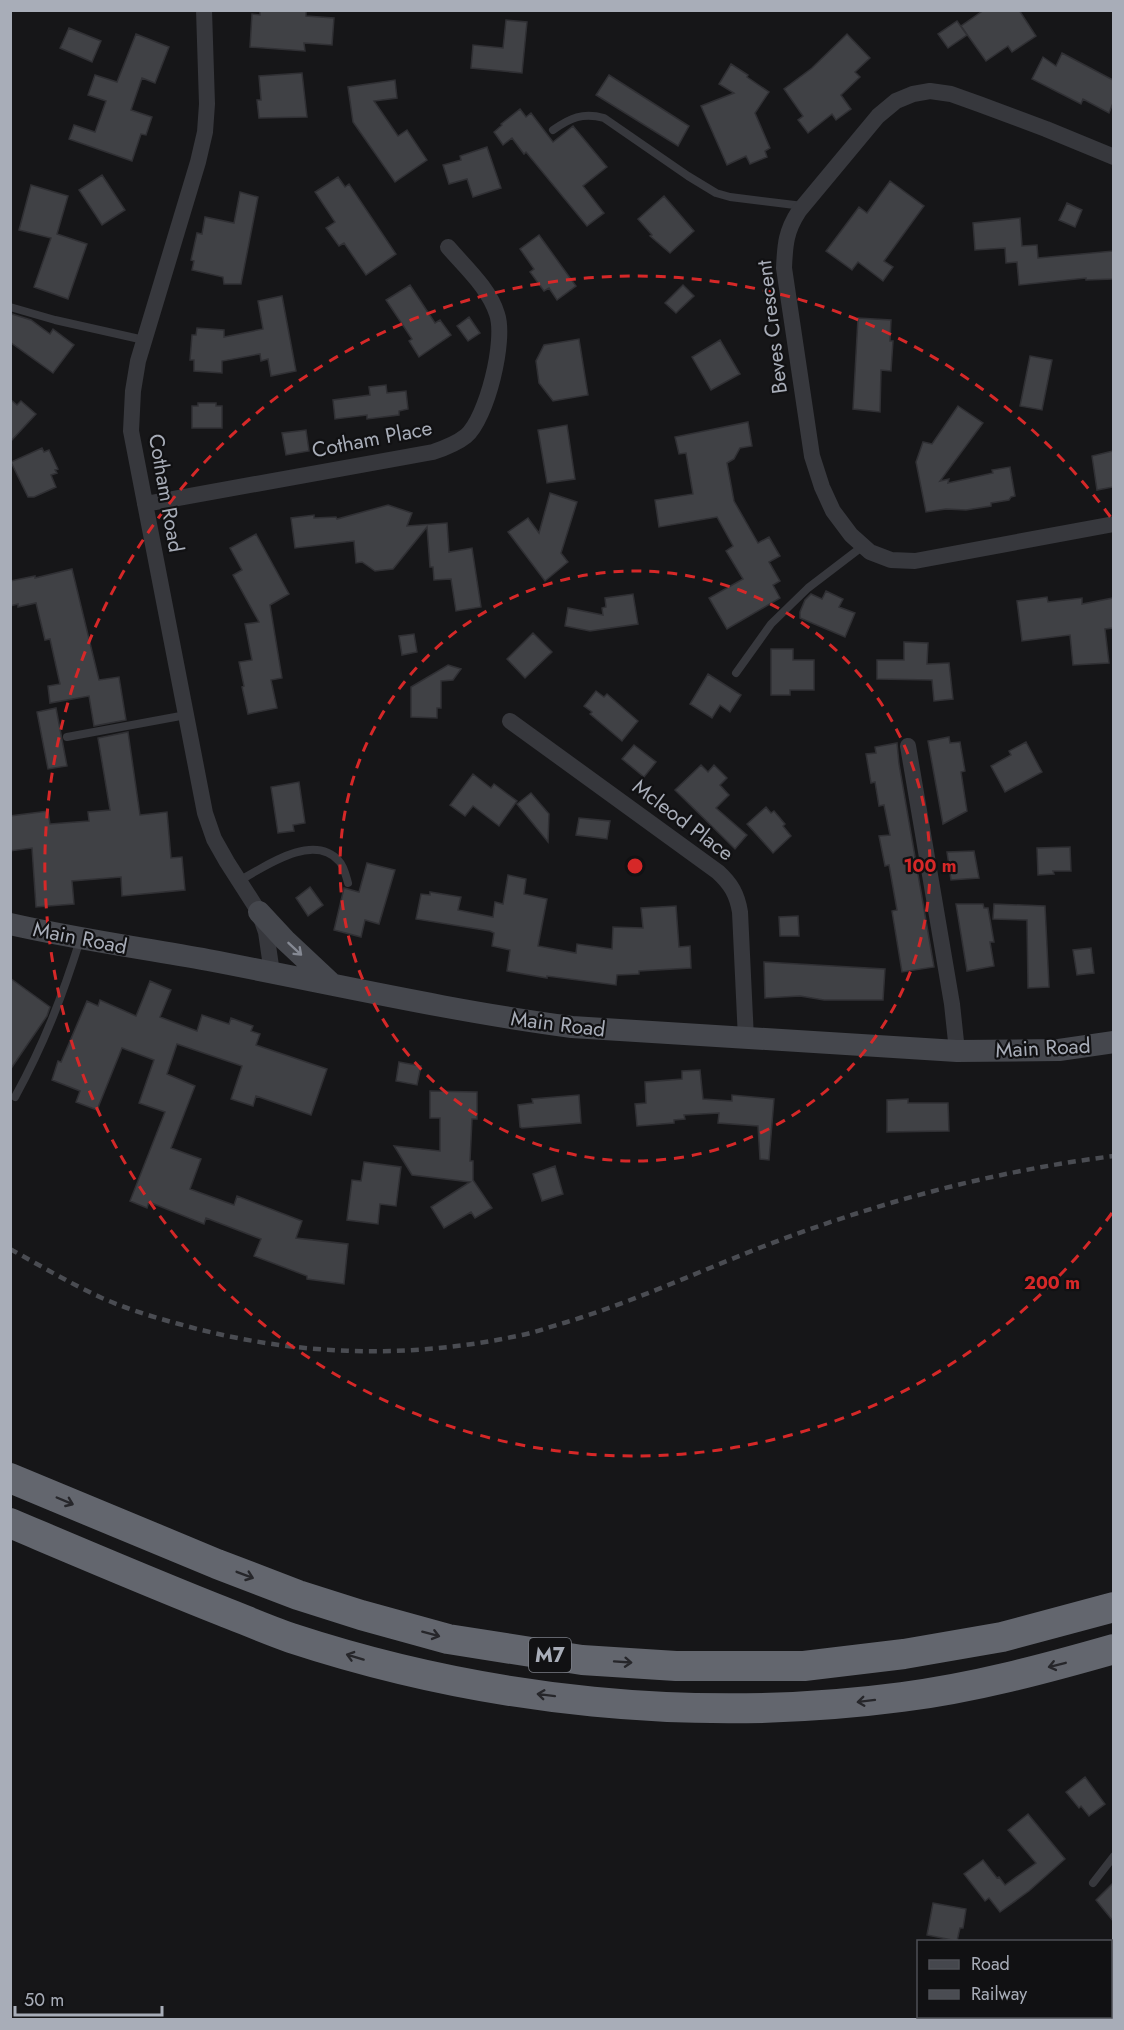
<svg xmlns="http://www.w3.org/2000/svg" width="1124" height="2030" viewBox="0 0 1124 2030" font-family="Jost,sans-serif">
<rect width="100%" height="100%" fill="#161618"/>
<path fill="#404145" stroke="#303034" stroke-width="1.5" d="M260 10H306V16L334 18 332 45 304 43 305 51 250 47 252 14 260 15Z
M984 10H1019L1036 36 1012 52 1008 46 986 61 961 26Z
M506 20 527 22 522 73 471 68 473 45 503 48Z
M957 21 967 35 948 48 938 34Z
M69 28 101 41 92 62 60 48Z
M136 34 169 47 155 83 142 78 131 110 152 117 146 135 141 134 132 161 69 139 74 125 95 132 106 101 88 95 95 75 117 82Z
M847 34 870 58 855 72 860 77 841 95 851 109 836 120 832 114 808 133 798 120 803 116 784 89 812 68Z
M1062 53 1113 80V103L1109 113 1083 99 1081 104 1032 79 1043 57 1056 66Z
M731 64 748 75 747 77 769 92 755 113 770 148 765 151 767 157 750 164 746 156 727 165 701 106 734 93 719 84Z
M302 73 307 117 259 118 257 100H261L259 76Z
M609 75 689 126 678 146 596 95Z
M395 80 397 98 374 101 398 136 407 130 427 160 395 182 353 122 348 87Z
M520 109 526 117 531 113 553 142 573 126 607 167 583 186 604 213 587 226 526 152 524 154 512 138 503 145 494 132 502 125 501 124Z
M487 147 501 188 473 197 467 179 449 184 443 165 461 160 460 156Z
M102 175 125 210 102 225 79 190Z
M338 177 345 187 349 184 396 254 366 275 344 243 339 246 326 228 335 222 315 192Z
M890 181 924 206 884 261 893 267 883 281 858 262 852 270 826 251 859 207 867 213Z
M31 185 68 196 57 234 87 244 68 299 34 287 51 238 19 230Z
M240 192 258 197 241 284H224L223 277 192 270 194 261 191 260 197 233 202 234 205 217 234 223Z
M664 196 694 231 670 253 650 236 652 235 638 219Z
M1067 203 1082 210 1075 227 1059 220Z
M1020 218 1022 246 1037 245 1038 258 1113 251V279L1086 280V278L1019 285 1017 262 1006 263 1005 248 975 250 973 223Z
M539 235 576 286 557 300 549 288 544 291 530 272 534 269 520 249Z
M410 285 435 323 440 320 451 335 419 357 409 341 412 339 386 300Z
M683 285 694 296 676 313 665 303Z
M282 296 296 371 271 376 268 359 261 361 260 354 222 361V373L194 371V360H190L192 335H196L197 328 224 330V337L263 329 258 301Z
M12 314 31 320 50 334 53 329 74 345 53 373 10 342V317Z
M469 317 480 333 468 341 457 326Z
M858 318 891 320 890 341H893L891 371 881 370 880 412 853 409Z
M579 339 588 395 553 401 539 383 536 361 544 345Z
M720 340 740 374 711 390 692 357Z
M1030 356 1052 360 1042 410 1020 406Z
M386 385 387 393 406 391 408 409 399 411V415L367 419V415L335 419 333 400 370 395 369 387Z
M10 399 17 405 21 401 36 414 10 442Z
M198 403H216V406H222V428H192V406H198Z
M958 406 983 423 940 481 949 479 948 483 993 473 992 470 1010 467 1015 496 1011 497 1009 500 991 503V506L966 510 946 509 926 512 916 462 923 442 932 444Z
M748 422 752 446 740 448 734 459 727 463 734 501 758 543 769 537 780 556 769 562 780 581 773 585 780 598 727 629 709 598 743 579 726 551 733 546 717 517 659 527 655 500 693 494 686 453 679 454 675 437Z
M567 425 575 479 547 483 538 430Z
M306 430 309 451 286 455 282 433Z
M42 448 44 452 49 450 58 469 55 470 57 473 51 475 56 487 34 497H28L11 462Z
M1113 451V487L1097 490 1092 456Z
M550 493 577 502 561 553 568 562 545 581 508 532 528 518 539 533Z
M388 505 412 513 407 526 447 523 449 552 472 548 481 607 456 611 451 579 434 580 433 567H430L427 527 393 569 375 571 362 562 356 563 354 541 295 548 291 518 314 515V518L336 517 337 519Z
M256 534 289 594 270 605 282 678 271 680 277 708 248 714 242 687 244 686 239 662 252 660 245 624 259 622 233 575 242 570 230 548Z
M72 569 99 680 119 677 126 720 94 726 89 696 50 703 48 686 60 684 50 639 45 640 36 603 18 607V604L10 606V581L35 576V578Z
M826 591 843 599 839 607 855 613 845 637 800 618V612L805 600 811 594 822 599Z
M633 594 638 624 590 631 565 626 568 608 603 615 602 608 606 607 605 598Z
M1047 597 1048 602 1082 598V604L1113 598V628L1105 629 1109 663 1073 665 1070 635 1022 641 1017 601Z
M533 633 552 652 525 678 507 659Z
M414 634 417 652 402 655 399 636Z
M904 642 928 643 927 664 949 663 953 699 934 701 932 680 877 679V660H904Z
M771 649H793V660H814V690H790V695H771Z
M448 665 461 669 453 680 441 681V708H437V718L411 717V687Z
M708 674 741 695 730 712 720 705 712 718 690 704Z
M596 691 604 697 607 694 638 721 622 741 590 714 592 712 584 706Z
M56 708 67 766 48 769 37 712Z
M128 732 140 815 167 812 171 858 182 857 185 890 122 896 121 877 72 881 74 904 36 907 32 848 10 851V816L48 811 50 824 89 821 88 812 110 810 98 738Z
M949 737 950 743 960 742 965 771 961 772 967 811 943 824 928 741Z
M1026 742 1042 772 1005 792 991 766 1011 755 1009 751Z
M897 743 899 764 934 967 902 972 892 911 897 910 889 865 885 866 879 836 890 835 884 805 879 806 875 782 871 783 866 754 876 753 875 747Z
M634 745 656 762 644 777 622 759Z
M701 765 708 772 714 765 727 778 720 785 729 795 716 808 747 835 735 849 675 790Z
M473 774 491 788 494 784 517 801 499 826 473 806 465 816 450 805Z
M299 782 305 823 293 825 294 831 278 833 271 787Z
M531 793 549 814 548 842 517 804Z
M766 807 771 813 774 811 785 824 783 826 791 836 773 853 747 824Z
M579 818 610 821 607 839 576 835Z
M1070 847 1071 871H1053L1054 874 1038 875 1037 848Z
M974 851 979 878 951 880 947 852Z
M367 863 395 870 379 924 365 920 361 937 334 930 344 888 359 892Z
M508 875 526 879 524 894 547 899 538 946 576 953 577 944 612 949 613 927 643 928 641 908 676 906 679 947 690 946 691 968 639 971V974L617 975 616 985 547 976V978L507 971 510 950 492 946 494 933 490 931 416 919 421 894 430 895V892L461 897 458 910 493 917 495 902 503 904Z
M310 887 323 905 308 916 296 898Z
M956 904H983L984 908H988L994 942H990L994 966 967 971Z
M994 904 1045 906 1049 987 1028 988 1027 920 993 919Z
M798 916 799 936H780L779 917Z
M1091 948 1094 973 1077 975 1073 950Z
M764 962 885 969 883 1000H824L800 996 765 998Z
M10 978 50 1007 47 1016 10 1070Z
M150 981 171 990 160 1017 197 1031 202 1015 229 1024 231 1018 253 1026 251 1031 260 1034 256 1045 327 1069 311 1115 256 1096 253 1106 231 1099 242 1066 177 1044 167 1074 195 1086 171 1148 201 1159 190 1189 234 1205 237 1196 302 1221 296 1238 348 1244 344 1284 307 1279V1276L254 1256 261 1239 206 1218 204 1224 149 1202 147 1208 130 1201 165 1112 139 1103 154 1060 122 1048 97 1110 76 1102 80 1091 52 1080 58 1061 61 1062 87 1001 98 1006 100 1000 136 1016Z
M399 1062 421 1066 417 1085 396 1081Z
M700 1070 703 1099 732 1101V1095L774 1099 769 1160 760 1159 758 1126 718 1123 719 1113 684 1115 685 1119 674 1120V1123L637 1126 635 1104 646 1103 645 1082 682 1079V1071Z
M430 1091 477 1092V1119H472L470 1161H473V1180L492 1208 475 1218 471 1212 444 1228 431 1207 470 1182 412 1175 394 1146 440 1151V1118H430Z
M579 1095 581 1123 522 1128 520 1127 518 1105 533 1103 532 1099Z
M908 1099V1103H948L949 1131 887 1132V1100Z
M364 1162 401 1167 396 1206 380 1204 378 1224 347 1220 352 1180 361 1181Z
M555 1166 563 1194 542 1201 533 1174Z
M1085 1777 1105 1804 1089 1816 1081 1806 1079 1808 1066 1792Z
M1028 1814 1065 1859 1029 1891 1000 1912 989 1898 985 1901 964 1874 983 1860 997 1878 999 1877 1005 1885 1036 1863 1008 1830Z
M1113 1883V1921L1096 1900Z
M933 1903 966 1909 963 1928H960L957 1941 927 1935Z"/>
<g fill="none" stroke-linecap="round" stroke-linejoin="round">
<path stroke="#37383d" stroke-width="8" d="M553 130C570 118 583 112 604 118L688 176 716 193 730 197 803 206
M10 307 55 320 144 340
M736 673 771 624 808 588 863 546
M67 737 186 715
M239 881C264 867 313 832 339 861 344 866 346 876 348 883
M15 1097C44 1044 62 997 80 940
M1093 1883 1114 1856"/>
<path stroke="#37383d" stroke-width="16" d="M204 10 207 104 205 132 198 162 138 361 133 391 131 431 205 813 214 839 227 862 259 912 266 932 272 973
M1114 157 1046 129 979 104 951 94 930 91 913 94 896 101 878 116 799 211C786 231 785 244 784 268L812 456 822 487 833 511 851 535 870 552 891 560 915 561 1114 524
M145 504 433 452C445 448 456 444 466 436 487 418 506 340 497 314 489 288 465 267 448 247
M510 721 718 872C731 884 737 894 740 912L746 1039
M908 746 952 1004 957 1051
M1038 2016 1041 2020"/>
<path stroke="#45474d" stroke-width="22" d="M259 912 285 940 333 985
M10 924C76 939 142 948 208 960 329 983 450 1011 572 1027L957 1051 1059 1050 1114 1042"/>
<path stroke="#63666e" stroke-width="30" d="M10 1478 217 1564 298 1595 361 1615 448 1639 582 1660 676 1666H804L904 1654 1002 1637 1114 1607
M10 1523C81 1553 151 1583 222 1611 245 1620 268 1630 291 1638 486 1702 698 1724 902 1697 973 1688 1044 1669 1114 1649"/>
<path stroke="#4a4c52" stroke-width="4.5" stroke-dasharray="8 6" stroke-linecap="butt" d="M10 1249C41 1266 71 1284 102 1298 127 1309 153 1317 179 1324 292 1356 407 1360 522 1335 537 1332 552 1326 567 1322 635 1301 700 1271 767 1245 879 1202 994 1171 1114 1156"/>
</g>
<defs><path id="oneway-shaft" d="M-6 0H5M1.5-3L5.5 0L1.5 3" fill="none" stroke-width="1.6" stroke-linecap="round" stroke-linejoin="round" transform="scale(1.5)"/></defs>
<use stroke="#858993" href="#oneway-shaft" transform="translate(295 949) rotate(43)"/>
<g stroke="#26262a">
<use href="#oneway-shaft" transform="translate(65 1501) rotate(23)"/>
<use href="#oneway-shaft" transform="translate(245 1575) rotate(21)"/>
<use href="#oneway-shaft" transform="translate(431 1634) rotate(15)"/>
<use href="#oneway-shaft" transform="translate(355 1657) rotate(-163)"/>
<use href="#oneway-shaft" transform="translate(623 1662) rotate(4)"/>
<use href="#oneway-shaft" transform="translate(1057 1665) rotate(166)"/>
<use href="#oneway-shaft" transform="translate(546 1695) rotate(-173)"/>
<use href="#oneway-shaft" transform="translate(866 1701) rotate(173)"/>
</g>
<g fill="none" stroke="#d62828" stroke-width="3" stroke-dasharray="10 8">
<circle cx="635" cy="866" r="295"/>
<path d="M1112 1213A590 590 0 1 1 1112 519"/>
</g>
<g text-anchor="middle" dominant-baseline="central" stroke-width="4.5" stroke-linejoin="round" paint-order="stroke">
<rect fill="#111113" stroke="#7b7e86" stroke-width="1.5" x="529" y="1638" width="42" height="34" rx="4.5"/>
<g font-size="20" font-weight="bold" fill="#a8adb8">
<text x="550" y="1655">M7</text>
</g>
<g font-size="21" fill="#a8adb8" stroke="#111113">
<text transform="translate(772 327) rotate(-97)">Beves Crescent</text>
<text transform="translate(372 439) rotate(-11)">Cotham Place</text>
<text transform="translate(166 493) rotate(80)">Cotham Road</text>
<text transform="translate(683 820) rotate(37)">Mcleod Place</text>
<text transform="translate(80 938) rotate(11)">Main Road</text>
<text transform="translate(558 1024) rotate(7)">Main Road</text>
<text transform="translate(1043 1048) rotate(-3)">Main Road</text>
</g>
</g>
<circle cx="635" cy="866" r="9" fill="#d62828" stroke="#111113" stroke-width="3"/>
<g font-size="18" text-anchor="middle" font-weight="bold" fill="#d62828" stroke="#111113" stroke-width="4.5" stroke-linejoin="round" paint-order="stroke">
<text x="930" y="872">100 m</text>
<text x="1052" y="1289">200 m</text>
</g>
<rect width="1124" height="2030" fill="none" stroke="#a8adb8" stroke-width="24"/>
<rect x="917" y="1940" width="195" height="78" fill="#111113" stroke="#4d4f55" stroke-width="1.5"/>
<rect x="929" y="1960" width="30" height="9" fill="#45474d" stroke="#4d4f55" stroke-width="1.5"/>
<text x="971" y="1970" font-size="18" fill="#a8adb8">Road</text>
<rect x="929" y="1990" width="30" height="9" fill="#4a4c52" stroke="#4d4f55" stroke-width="1.5"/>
<text x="971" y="2000" font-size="18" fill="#a8adb8">Railway</text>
<path d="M15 2006v9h147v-9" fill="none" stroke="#a8adb8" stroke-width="3"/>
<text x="24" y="2006" font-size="18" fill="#a8adb8" stroke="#111113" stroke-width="4.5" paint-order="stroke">50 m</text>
</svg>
